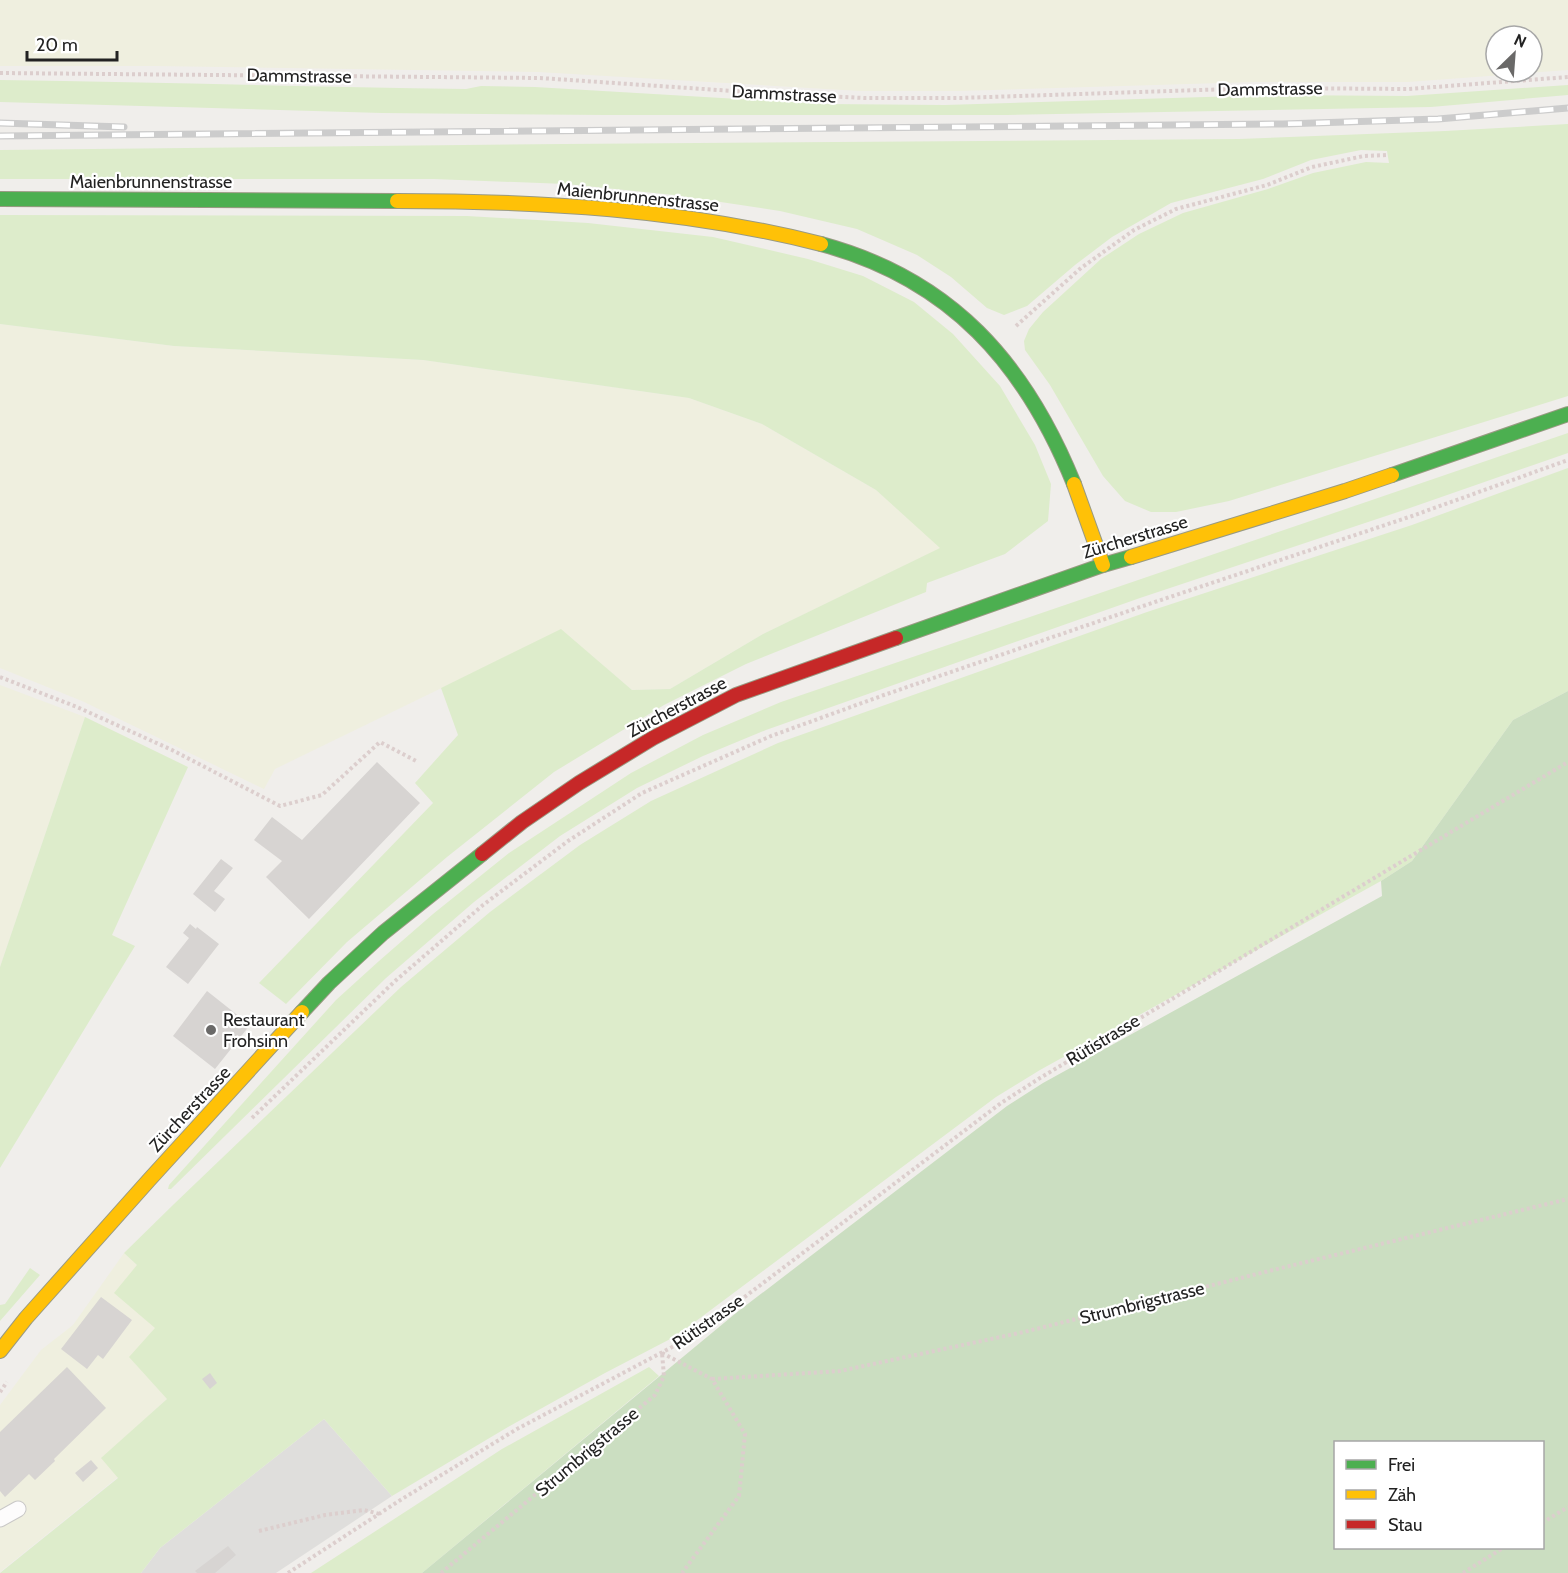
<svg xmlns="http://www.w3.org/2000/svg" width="1568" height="1573" viewBox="0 0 1568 1573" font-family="Cabin,sans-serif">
<rect width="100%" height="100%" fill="#f0eeeb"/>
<path fill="#dfdedc" d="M324 1419 392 1496 276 1573H141L160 1548Z"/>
<path fill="#efefdf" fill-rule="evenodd" d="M0 0H1568V70L1408 82H1255L959 91H860L538 72 155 66H0ZM1496 36H1532V72H1496Z
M0 324 174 346 423 360 689 398 762 424 876 490 941 548 763 634 670 689 632 690 561 630 275 769 264 789 82 701 0 668Z
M0 685 85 717 0 967Z
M124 1253 137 1265 155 1328 167 1399 102 1458 118 1477 0 1572V1405L41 1350 73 1325Z"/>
<path fill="#ddeccb" d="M0 80C155 82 310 87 466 89L481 86 535 87 826 104 945 105 1273 95 1407 96 1568 85V95L1431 107 1007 115H606L382 113 0 102Z
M1568 124V396L1229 501 1176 512H1151L1125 501 1103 476 1050 385 1025 350 1024 341 1029 329 1043 312 1101 259 1139 234 1183 213 1268 189 1313 173 1366 162 1389 163 1387 151 1361 150 1311 160 1263 179 1171 203 1112 237 1075 265 1027 306 1004 315 987 308 951 277 917 255 857 229 780 211 674 195 566 184 434 179H0V150L564 144 1239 139 1445 131Z
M0 215 467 216 588 223 713 237 808 259 863 276 914 302 953 334 1000 386 1035 445 1051 484 1048 521 1005 554 927 583 926 592 746 664 664 705 554 772 447 857 347 942 286 1004 259 983 433 803 415 783 458 735 441 688 561 629 632 690 670 689 763 634 940 548 876 490 762 424 689 398 423 360 174 346 0 324Z
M1568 433V453L1407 509 1140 598 766 730 703 756 637 788 560 836 474 902 386 978 171 1189H168L169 1185 336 1000 379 961 433 914 509 853 631 773 703 735 781 702Z
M1568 468V691L1513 720 1412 861 1381 881 1040 1070 996 1097 676 1336 605 1373 508 1427 392 1496 324 1419 160 1548 141 1573H0L118 1478 101 1458 167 1399 129 1357 155 1328 114 1293 137 1265 124 1253 174 1204 401 987 490 912 580 845 651 801 778 743 1147 612 1412 525Z
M85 717 188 767 112 935 135 946 0 1168V967Z
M30 1268 40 1275 0 1321V1305L5 1304Z
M649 1367 659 1376 422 1573H311L502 1449Z"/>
<path fill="#cbdec1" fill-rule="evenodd" d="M1568 691V1573H422L736 1313 1007 1106 1043 1083 1382 896 1381 881 1412 861 1513 720ZM1336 1442H1542V1548H1336Z"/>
<path fill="#d7d4d2" d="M377 762 420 803 309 919 266 877 282 861 254 840 272 817 302 840Z
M221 859 233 868 214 891 225 899 215 912 193 894Z
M190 924 196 929 197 927 219 944 188 984 166 967 189 938 183 933Z
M207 991 250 1025 215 1069 173 1036Z
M101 1297 132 1320 103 1359 98 1355 87 1369 61 1349Z
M67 1367 106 1408 54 1459 55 1461 35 1480 29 1474 5 1497 0 1491V1432Z
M210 1373 217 1383 210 1389 202 1379Z
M91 1460 98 1468 83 1482 75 1473Z
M228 1546 236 1555 215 1573H197L195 1571Z"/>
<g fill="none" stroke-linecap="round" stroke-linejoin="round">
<g stroke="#c9c8c7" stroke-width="17">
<path id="lane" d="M0 1519 18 1509"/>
</g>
<g stroke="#999a82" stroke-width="16">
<path id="fast" d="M0 199 397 201
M821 244C951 279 1025 363 1074 484
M1392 475 1568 414
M896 638 1103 565 1131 557
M302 1012 329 983 383 933 482 854"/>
</g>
<g stroke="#999a82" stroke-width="16">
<path id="slow" d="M397 201C539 201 683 209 821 244
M1074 484 1103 565
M1131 557 1345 491 1392 475
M0 1351 26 1318 149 1180 302 1012"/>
</g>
<g stroke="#999a82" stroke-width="16">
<path id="jam" d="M482 854 522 822 579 783 653 738 736 695 896 638"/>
</g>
<path stroke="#dccecd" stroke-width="4" stroke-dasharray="3 3" stroke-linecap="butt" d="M0 73 540 78 748 92 864 98H960L1260 88 1408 89 1568 77
M1016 326 1081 268 1134 230 1176 209 1267 185 1312 167 1364 156 1386 155
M0 677 77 707 172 750 280 806 322 795 380 742 418 762
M252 1118 394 982 483 905 568 841 642 793 771 736 884 695 1143 606 1412 516 1568 460
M662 1353 712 1379 745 1434 739 1496 682 1573
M712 1379 840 1371 1024 1332 1273 1270 1568 1199
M0 1392 7 1382
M1542 1523 1568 1507
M259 1531 325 1515 364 1510 380 1514
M288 1573 402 1499 517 1429 693 1336 1001 1103 1040 1078 1568 762
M441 1573 655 1395 664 1376 662 1353
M1463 1573 1503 1548"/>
<use href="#lane" stroke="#fdfcfc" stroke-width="15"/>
<use href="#fast" stroke="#4caf50" stroke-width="14"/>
<use href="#slow" stroke="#ffc107" stroke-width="14"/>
<use href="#jam" stroke="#c62828" stroke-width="14"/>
<g stroke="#ccc" stroke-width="7">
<path id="rail" d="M0 123 124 127
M0 136 1283 124 1438 119 1568 108"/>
</g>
<use href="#rail" stroke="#fff" stroke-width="4.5" stroke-dasharray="14" stroke-linecap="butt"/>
</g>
<circle fill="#6a6968" stroke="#fff" stroke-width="2" cx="211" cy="1030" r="6"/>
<g text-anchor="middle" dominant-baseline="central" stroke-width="4.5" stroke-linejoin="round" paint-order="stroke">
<g font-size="18" fill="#222" stroke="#fff">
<text transform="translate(299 76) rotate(1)">Dammstrasse</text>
<text transform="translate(1270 89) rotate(-1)">Dammstrasse</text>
<text transform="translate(784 94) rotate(3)">Dammstrasse</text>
<text x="151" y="182">Maienbrunnenstrasse</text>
<text transform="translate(638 197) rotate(6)">Maienbrunnenstrasse</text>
<text transform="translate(1135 537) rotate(-17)">Zürcherstrasse</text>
<text transform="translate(677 707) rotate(-28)">Zürcherstrasse</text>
<text transform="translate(1103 1040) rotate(-31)">Rütistrasse</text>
<text transform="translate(190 1109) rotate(-47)">Zürcherstrasse</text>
<text transform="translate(1142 1303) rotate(-14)">Strumbrigstrasse</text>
<text transform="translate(708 1322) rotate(-35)">Rütistrasse</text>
<text transform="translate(587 1452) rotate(-40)">Strumbrigstrasse</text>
</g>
<g font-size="18" fill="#222" stroke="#fff" text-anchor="start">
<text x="223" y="1020">Restaurant<tspan x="223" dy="21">Frohsinn</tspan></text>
</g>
</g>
<rect x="1334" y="1441" width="210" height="108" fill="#ffffff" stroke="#a7a7a7" stroke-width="1.5"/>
<rect x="1346" y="1460" width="30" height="9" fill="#4caf50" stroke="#a7a7a7" stroke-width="1.5"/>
<text x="1388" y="1471" font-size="18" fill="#222222">Frei</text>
<rect x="1346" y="1490" width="30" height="9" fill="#ffc107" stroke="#a7a7a7" stroke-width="1.5"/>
<text x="1388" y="1501" font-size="18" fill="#222222">Zäh</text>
<rect x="1346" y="1520" width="30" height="9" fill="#c62828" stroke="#a7a7a7" stroke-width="1.5"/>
<text x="1388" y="1531" font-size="18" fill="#222222">Stau</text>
<g transform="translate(1514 54) rotate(25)"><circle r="28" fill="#ffffff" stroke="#a7a7a7" stroke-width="1.5"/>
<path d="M0-4.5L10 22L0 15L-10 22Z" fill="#6a6968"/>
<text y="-9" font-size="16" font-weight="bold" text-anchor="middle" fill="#222222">N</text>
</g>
<path d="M27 51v9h90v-9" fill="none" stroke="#222222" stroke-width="3"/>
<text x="36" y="51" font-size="18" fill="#222222" stroke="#ffffff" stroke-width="4.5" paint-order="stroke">20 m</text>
</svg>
